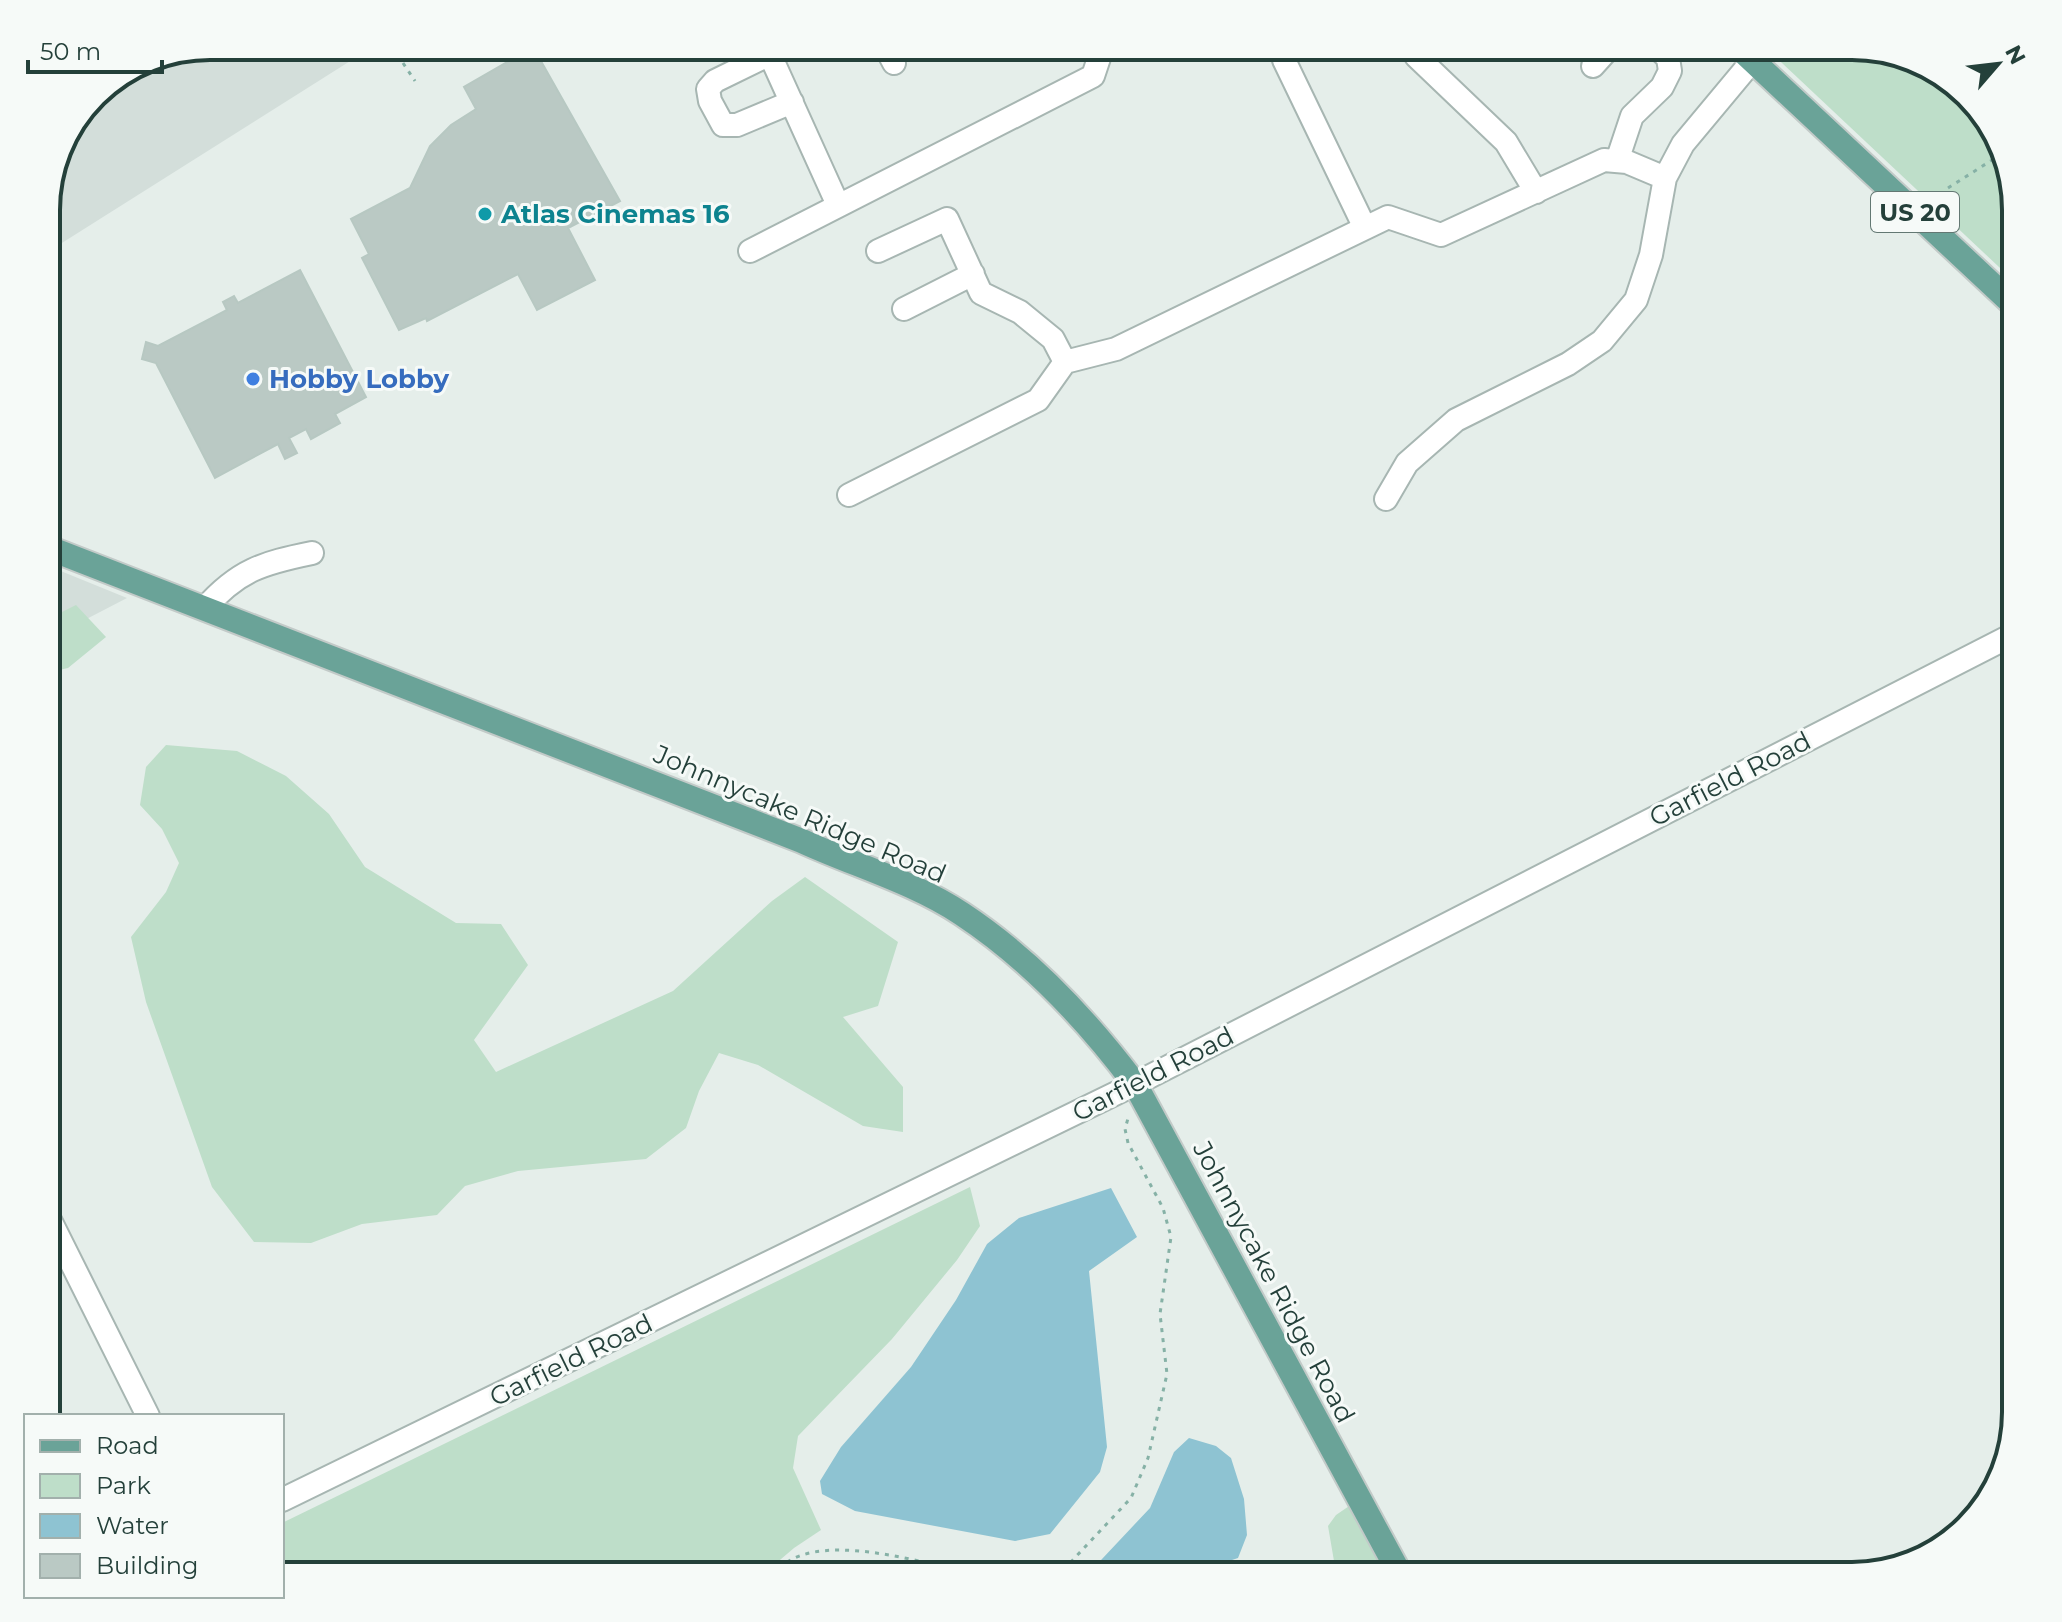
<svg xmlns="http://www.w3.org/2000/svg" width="2062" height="1622" viewBox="0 0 2062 1622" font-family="Montserrat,sans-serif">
<rect width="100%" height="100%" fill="#e5eeea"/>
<path fill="#d3deda" d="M210 46H374L46 253V199L63 137 102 87 148 58Z
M46 565 127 598 46 640Z"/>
<path fill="#bedec9" d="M1764 46C1809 46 1874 40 1916 59 2013 104 2016 190 2016 283Z
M76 605 106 637 68 668 46 673V620Z
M166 745 237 751 286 776 329 814 365 867 456 923 501 924 528 965 474 1040 496 1072 673 991 772 901 805 877 898 942 878 1006 843 1017 903 1087V1132L863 1126 758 1065 719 1053 699 1091 686 1128 646 1159 518 1171 465 1186 437 1215 362 1224 311 1243 254 1242 212 1187 146 1002 131 937 166 892 179 863 162 829 140 805 146 767Z
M970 1187 980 1226 957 1260 892 1339 798 1436 793 1468 821 1530 794 1548 761 1576H282V1523Z
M1355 1502 1394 1576H1341L1334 1561 1328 1526 1336 1515Z"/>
<path fill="#8ec3d2" d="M1111 1188 1137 1237 1089 1271 1107 1447 1100 1472 1050 1534 1015 1541 855 1511 822 1494 820 1481 841 1447 911 1367 956 1300 987 1244 1019 1218Z
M1189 1438 1216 1446 1231 1458 1244 1499 1247 1535 1238 1558 1184 1576H1086L1150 1508 1174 1452Z"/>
<path fill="#bac9c4" stroke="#b7c8c2" stroke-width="2" d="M533 47 620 201 568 228 595 280 537 310 518 274 427 321 426 318 399 330 362 258 369 254 351 219 410 188 430 146 451 125 476 109 464 87Z
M300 270 366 397 335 414 340 423 311 439 306 429 289 438 297 453 285 459 278 444 215 478 156 363 142 359 146 342 158 346 227 310 223 302 234 296 238 303Z"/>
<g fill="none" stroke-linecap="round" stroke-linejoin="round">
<g stroke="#a7b6b2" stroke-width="26">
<path id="minor" d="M766 46 838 205
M885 46 894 63
M770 54 715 81 708 89 710 101 723 125H737L792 102
M1416 56 1506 142 1536 192
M1284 60 1365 228
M1593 66 1611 46
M1617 161 1632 116 1662 87 1670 71 1668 58 1655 46
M750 251 1093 76 1103 46
M904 309 973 274
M1065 362 1116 349 1388 217 1441 235 1604 160 1627 162 1665 178
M849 495 1038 400 1065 362 1053 339 1020 312 981 293 947 219 878 251
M1386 499 1407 463 1456 420 1568 364 1602 341 1636 300 1651 255 1665 178 1683 144 1753 60
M204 609C238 570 263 563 312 553
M46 1212 148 1416
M282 1500 1135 1084 2016 633"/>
</g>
<g stroke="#c2cac8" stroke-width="28">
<path id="major" d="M1737 46 2016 307
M46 547 802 841C854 865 914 882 962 914 1030 959 1087 1020 1135 1084L1401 1576"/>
</g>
<path stroke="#86b1a6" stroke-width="3" stroke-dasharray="4 6" stroke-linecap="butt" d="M403 63 415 81
M1948 188 2003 153
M773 1576C808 1523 931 1566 983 1576
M1044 1576 1069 1564 1131 1498 1148 1458 1167 1374 1160 1314 1171 1237 1163 1208 1128 1143 1125 1129 1129 1115"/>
<use href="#minor" stroke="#fff" stroke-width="22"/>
<use href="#major" stroke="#6aa398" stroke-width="24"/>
</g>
<circle fill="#0f9aa8" stroke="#f6faf8" stroke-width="3" cx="485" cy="214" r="8"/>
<circle fill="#3f7fe0" stroke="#f6faf8" stroke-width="3" cx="253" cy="379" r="8"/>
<g text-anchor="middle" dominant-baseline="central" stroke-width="6" stroke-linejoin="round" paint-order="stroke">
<rect fill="#f6faf8" stroke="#637873" stroke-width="2" x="1871" y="192" width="88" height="40" rx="6"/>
<g font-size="24" font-weight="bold" fill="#24403a">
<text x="1915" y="212">US 20</text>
</g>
<g font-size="26" font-weight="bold" fill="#0d838f" stroke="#f6faf8" text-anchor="start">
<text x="501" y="214">Atlas Cinemas 16</text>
</g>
<g font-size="26" font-weight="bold" fill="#366cbe" stroke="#f6faf8" text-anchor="start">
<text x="269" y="379">Hobby Lobby</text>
</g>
<g font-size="26" fill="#24403a" stroke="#f6faf8">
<text transform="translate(1730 779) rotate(-27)">Garfield Road</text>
<text transform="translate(800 814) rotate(23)">Johnnycake Ridge Road</text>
<text transform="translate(1153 1074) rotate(-27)">Garfield Road</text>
<text transform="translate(1274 1282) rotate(62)">Johnnycake Ridge Road</text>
<text transform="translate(571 1360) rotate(-26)">Garfield Road</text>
</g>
</g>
<path d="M0 0H2062V1622H0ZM210 60H1852A150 150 0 0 1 2002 210V1412A150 150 0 0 1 1852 1562H210A150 150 0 0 1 60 1412V210A150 150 0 0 1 210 60Z" fill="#f6faf8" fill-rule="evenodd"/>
<path fill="none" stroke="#24403a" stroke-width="4" d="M210 60H1852A150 150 0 0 1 2002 210V1412A150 150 0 0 1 1852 1562H210A150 150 0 0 1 60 1412V210A150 150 0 0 1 210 60Z"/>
<rect x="24" y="1414" width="260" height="184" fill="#f6faf8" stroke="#a2b0ac" stroke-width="2"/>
<rect x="40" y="1440" width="40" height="12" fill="#6aa398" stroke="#a2b0ac" stroke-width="2"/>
<text x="96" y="1454" font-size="24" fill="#24403a">Road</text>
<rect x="40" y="1474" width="40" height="24" fill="#bedec9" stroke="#a2b0ac" stroke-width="2"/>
<text x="96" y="1494" font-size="24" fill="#24403a">Park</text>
<rect x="40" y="1514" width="40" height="24" fill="#8ec3d2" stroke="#a2b0ac" stroke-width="2"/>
<text x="96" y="1534" font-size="24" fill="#24403a">Water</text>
<rect x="40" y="1554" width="40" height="24" fill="#bac9c4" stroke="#a2b0ac" stroke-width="2"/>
<text x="96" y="1574" font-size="24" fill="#24403a">Building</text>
<g transform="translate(1998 64) rotate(62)" stroke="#f6faf8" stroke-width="6" paint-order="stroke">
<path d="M0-6L14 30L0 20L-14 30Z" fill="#24403a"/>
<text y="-12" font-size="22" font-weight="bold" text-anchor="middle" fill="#24403a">N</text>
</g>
<path d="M28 60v12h134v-12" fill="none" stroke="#24403a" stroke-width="4"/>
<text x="40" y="60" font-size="24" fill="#24403a" stroke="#f6faf8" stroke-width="6" paint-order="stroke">50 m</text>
</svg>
